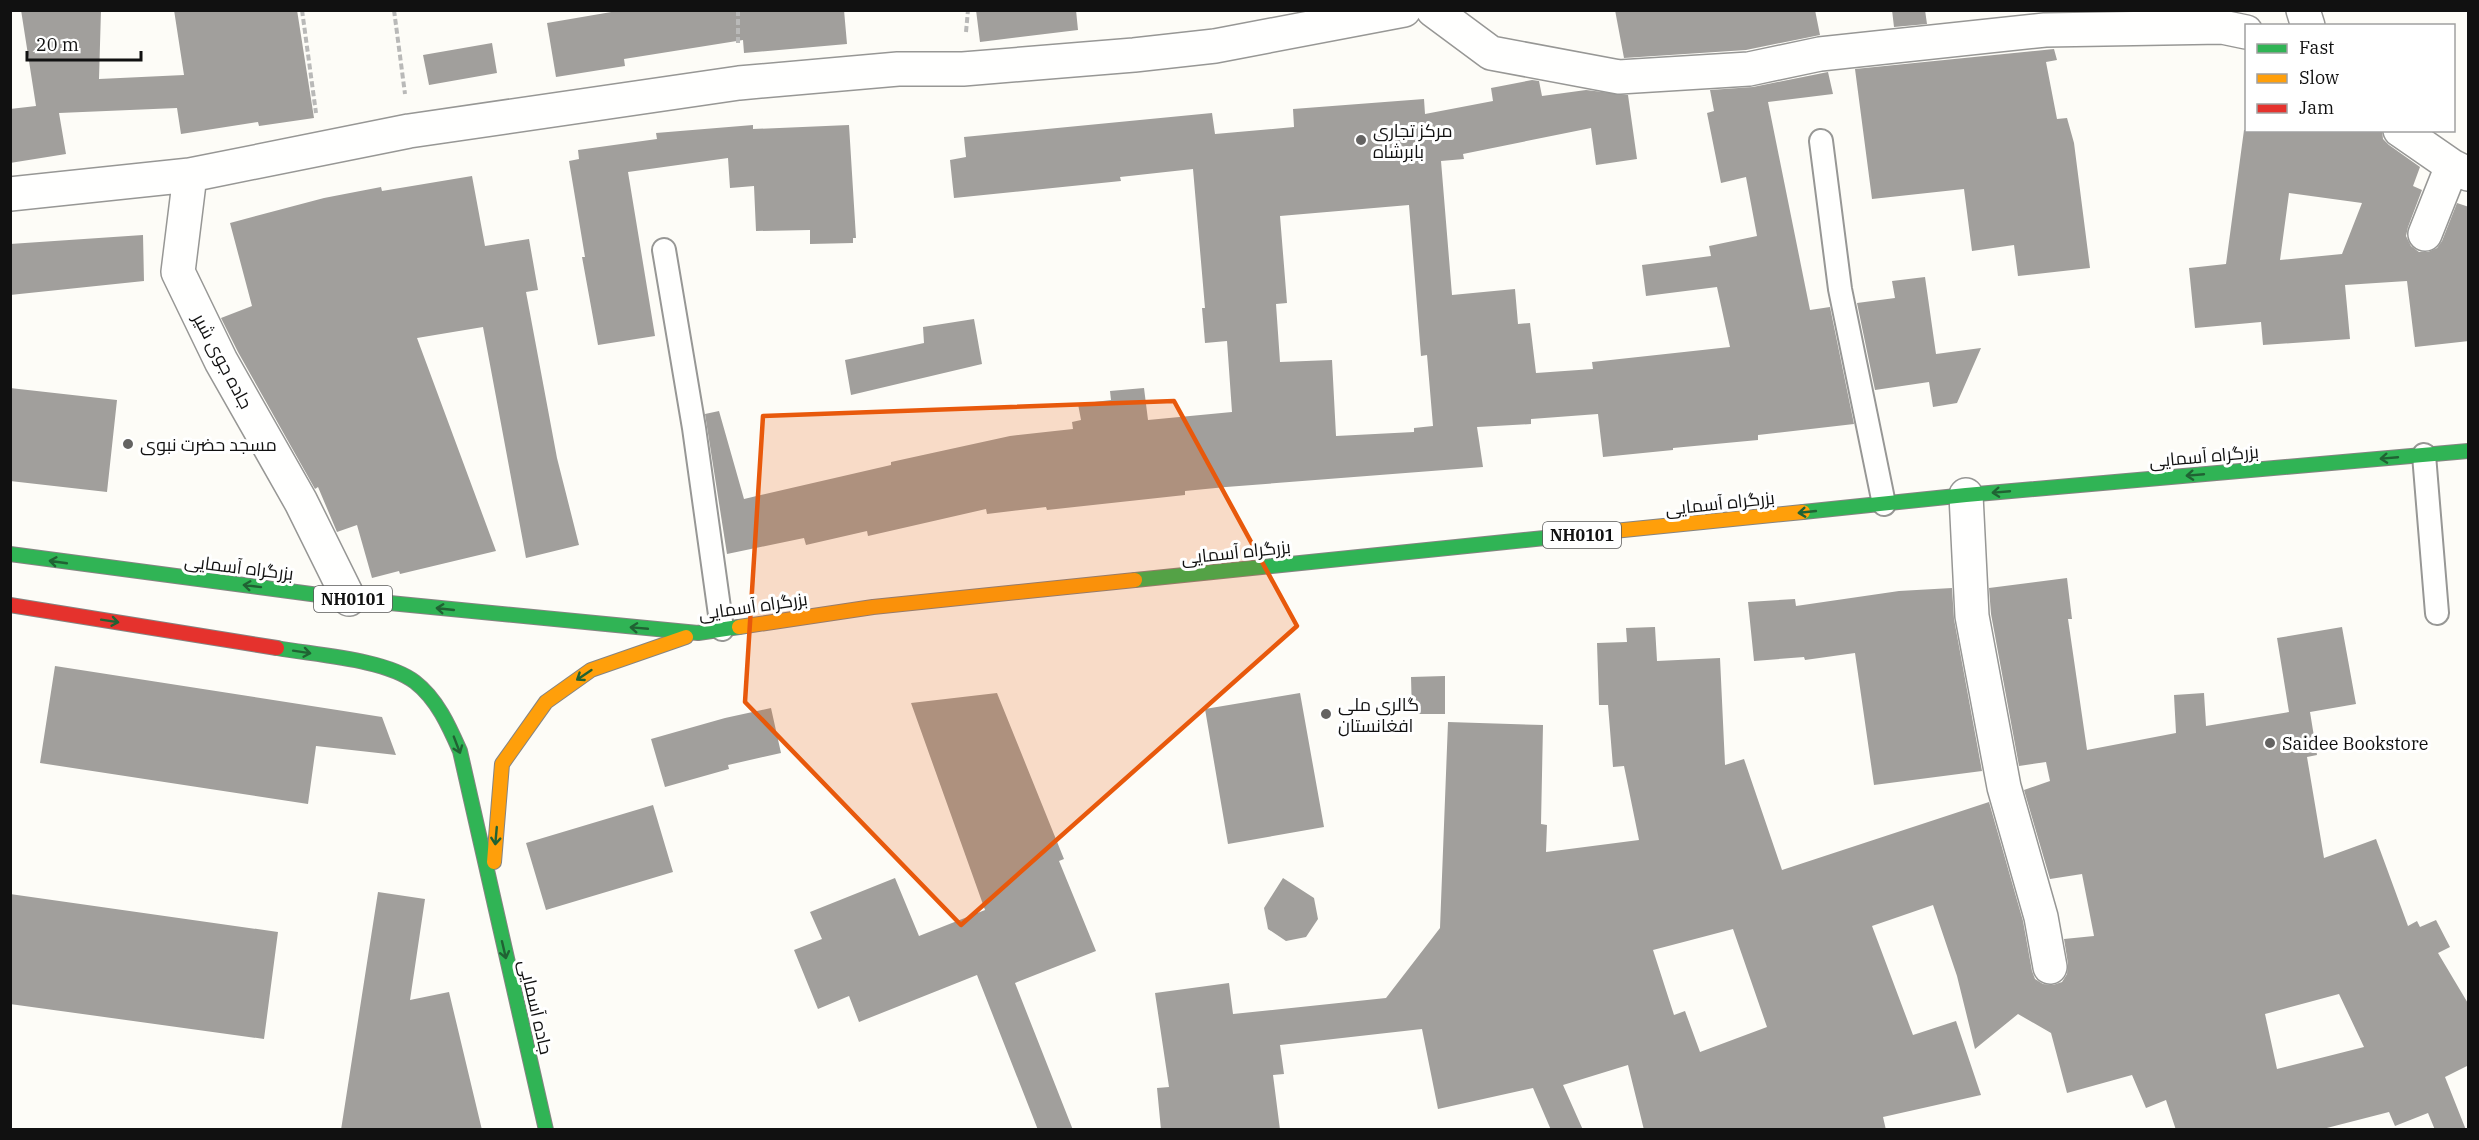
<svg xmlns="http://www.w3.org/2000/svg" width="2479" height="1140" viewBox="0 0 2479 1140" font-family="'IBM Plex Serif',Cairo,serif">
<rect width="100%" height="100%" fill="#fdfcf7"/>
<path fill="#a19f9c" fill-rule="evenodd" d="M21 10H101L99 79 184 75 174 10H297L314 118 259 126 258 122 181 134 177 108 59 113 66 154 10 163V109L36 106Z
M623 10H844L847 44 744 53 743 40 624 59 625 66 556 77 547 23Z
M976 10H1076L1078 30 980 42Z
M1615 10H1815L1820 35 1746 50 1624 58Z
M1892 10H1925L1927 24 1894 27Z
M492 43 497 73 429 85 423 55Z
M2054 49 2057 60 2046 62 2057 119 2067 118 2074 143 2090 268 2018 276 2014 245 1972 251 1964 189 1872 199 1855 69Z
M1828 72 1833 94 1768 102 1810 310 1830 307 1854 424 1758 435V440L1673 448V450L1603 457 1598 414 1531 419V424L1477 427 1483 467 1226 487 1185 491V495L1047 510 1046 507 987 514 986 509 868 536 867 531 806 545 804 538 727 554 705 414 719 411 744 499 891 465V462L1010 436 1073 429 1072 422 1081 420 1078 404 1111 400 1110 391 1144 388 1148 420 1232 412 1227 341 1205 343 1202 308H1205L1193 169 1120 177 1121 181 954 198 950 160 966 157 964 137 1212 113 1215 134 1294 127 1293 109 1424 99 1425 114 1493 101 1491 88 1532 80 1539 81 1542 96 1586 90 1628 95 1637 159 1596 165 1591 128 1463 154 1464 159 1441 161 1452 295 1515 289 1518 324 1530 323 1536 373 1593 369 1592 362 1730 347 1717 287 1646 296 1642 265 1711 256 1709 246 1757 236 1746 177 1721 183 1707 113 1714 111 1710 90 1753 87ZM1409 205 1421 356 1427 355 1433 426 1414 428V432L1336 436 1332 360 1280 362 1276 304 1287 303 1280 216Z
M753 125V129L849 125 856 238H853V243L810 244V230L756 231 754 186 730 188 728 158 628 172 655 336 598 345 582 257H585L569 161 579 159 578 150 657 139 656 133Z
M2244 130H2382L2383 139 2389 145 2420 167 2413 186 2422 190 2408 227 2406 236 2411 246 2419 252H2428L2437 248 2442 241 2457 203 2469 207V341L2415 347 2407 281 2345 285 2350 339 2263 345 2261 322 2195 328 2189 268 2226 264ZM2289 193 2362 203 2342 254 2280 260Z
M472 176 485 246 529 239 538 290 526 292 557 458 579 545 526 558 483 327 417 338 496 551 400 574 399 571 372 578 357 525 337 532 318 487 315 489 238 352 221 318 252 306 230 223 324 198 381 187 382 191Z
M143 235 144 281 10 295V244Z
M1925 277 1936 354 1981 348 1957 403 1933 407 1929 382 1875 390 1857 303 1895 298 1892 281Z
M974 319 982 364 851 395 845 360 924 343 923 327Z
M10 388 117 400 107 492 10 481Z
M2067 578 2072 619H2068L2087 750 2176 733 2174 695 2204 693 2206 726 2289 712 2277 638 2342 627 2356 704 2310 712 2317 755 2307 757 2324 858 2376 839 2408 926 2417 921 2420 927 2436 920 2450 947 2438 953 2469 1005V1065L2445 1077 2466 1130H2435L2428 1113 2395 1126 2389 1112 2319 1130H2176L2166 1100 2146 1108 2132 1075 2067 1093 2051 1033 2018 1014 1975 1049 1957 976 1933 905 1872 926 1913 1035 1956 1021 1981 1095 1883 1117 1886 1130H1644L1628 1065 1563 1085 1583 1130H1551L1533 1088 1438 1109 1422 1029 1280 1045 1284 1074 1273 1075 1280 1130H1161L1157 1088 1169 1087 1155 993 1229 983 1233 1014 1386 998 1440 928 1448 722 1543 725 1541 824 1547 825 1546 852 1639 840 1624 766 1613 767 1608 705H1599L1597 643 1627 642 1626 628 1655 627 1657 661 1720 658 1725 765 1744 759 1782 870 1989 802 2023 921 2032 971 2035 979 2043 984 2053 985 2062 982 2067 974 2068 964 2064 939 2094 936 2082 874 2050 879 2024 790 2050 781 2046 762 2019 766 1991 614 1989 588ZM1733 929 1767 1027 1700 1052 1685 1011 1674 1015 1653 950ZM2339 994 2364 1047 2277 1069 2265 1014Z
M1952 588 1954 619 1982 771 1874 785 1855 653 1805 660 1804 657 1754 661 1748 602 1795 599 1796 606 1899 591Z
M55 666 382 717 396 755 316 746 308 804 40 763Z
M1445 676V714H1412L1411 677Z
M997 693 1064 859 1059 861 1096 951 1015 983 1073 1130H1038L977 975 859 1022 849 996 818 1009 794 950 822 939 810 912 895 878 919 936 985 910 911 703Z
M1300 693 1324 827 1228 844 1205 709Z
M771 708 781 753 728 765 729 769 665 787 651 739 725 718Z
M653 805 673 872 546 910 526 843Z
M1283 878 1314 898 1318 919 1306 937 1286 941 1268 929 1264 908Z
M378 892 425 899 410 1000 449 992 482 1130H341Z
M10 894 278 932 264 1039 10 1004Z"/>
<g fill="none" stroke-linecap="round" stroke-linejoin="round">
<g stroke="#979795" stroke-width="26">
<path id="lane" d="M1821 141 1840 289 1884 504
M664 250 694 428 722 629
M2424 455 2437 613"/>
</g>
<g stroke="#979795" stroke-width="36">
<path id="street" d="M1433 10 1491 53 1619 77 1749 69 1820 54 2045 30 2222 27 2246 32
M2303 10 2308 26
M2400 130 2452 166 2468 174
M190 175 178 272 221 361 301 502 349 599
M10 194 190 175 409 131 739 83 898 69H963L1134 55 1215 46 1404 10
M2425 234 2452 166
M1966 495 1972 616 2004 787 2041 917 2050 967"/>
</g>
<g stroke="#858482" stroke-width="16">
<path id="fast" d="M1803 512 1966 495 2468 451
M10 554 349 599 698 633 739 627
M1135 580 1564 536
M277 648C315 655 385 659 415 682 437 699 449 726 460 751L546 1130"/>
</g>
<g stroke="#858482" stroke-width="16">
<path id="slow" d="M1564 536 1803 512
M739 627 873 607 1135 580
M494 862 502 764 546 702 591 670 686 637"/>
</g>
<g stroke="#858482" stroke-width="16">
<path id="jam" d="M10 605 277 648"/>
</g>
<path stroke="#b9b9b8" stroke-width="4" stroke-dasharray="6 3" stroke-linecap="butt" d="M302 10 316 113
M394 10 405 94
M738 10V46
M966 32 968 10"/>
<use href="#lane" stroke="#fffffe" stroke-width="22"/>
<use href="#street" stroke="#fffffe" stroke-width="33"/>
<use href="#fast" stroke="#30b455" stroke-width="14"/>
<use href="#slow" stroke="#ff9f0a" stroke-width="14"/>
<use href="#jam" stroke="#e5322d" stroke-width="14"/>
</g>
<defs><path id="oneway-shaft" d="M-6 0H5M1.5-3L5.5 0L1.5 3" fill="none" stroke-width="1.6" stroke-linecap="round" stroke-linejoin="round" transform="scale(1.5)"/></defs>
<g stroke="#206233">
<use href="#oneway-shaft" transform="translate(2389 458) rotate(175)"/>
<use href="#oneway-shaft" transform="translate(2195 475) rotate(175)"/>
<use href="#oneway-shaft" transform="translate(2001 492) rotate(175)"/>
<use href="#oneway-shaft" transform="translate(1807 512) rotate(174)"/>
<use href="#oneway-shaft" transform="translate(58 562) rotate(-172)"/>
<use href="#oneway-shaft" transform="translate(252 586) rotate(-173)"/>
<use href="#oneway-shaft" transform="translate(445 609) rotate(-174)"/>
<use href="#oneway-shaft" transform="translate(110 621) rotate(9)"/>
<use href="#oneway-shaft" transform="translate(639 628) rotate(-175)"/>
<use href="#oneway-shaft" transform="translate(302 652) rotate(9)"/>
<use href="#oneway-shaft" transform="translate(584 675) rotate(146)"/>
<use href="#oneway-shaft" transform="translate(457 745) rotate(69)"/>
<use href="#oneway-shaft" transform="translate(496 836) rotate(95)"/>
<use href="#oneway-shaft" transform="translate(504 950) rotate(77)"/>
</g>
<path fill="#e8590c" fill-opacity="0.2" stroke="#e8590c" stroke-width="4.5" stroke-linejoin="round" d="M1174 401 1297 626 961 925 745 702 763 416Z"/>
<g fill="#646362" stroke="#fff" stroke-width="2">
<circle cx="1361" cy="140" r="6"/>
<circle cx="128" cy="444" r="6"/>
<circle cx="1326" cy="714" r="6"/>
<circle cx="2270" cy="743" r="6"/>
</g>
<g text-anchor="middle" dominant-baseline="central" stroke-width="6" stroke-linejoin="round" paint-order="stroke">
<g fill="#fff" stroke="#585858" stroke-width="1.5">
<rect x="1543" y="522" width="78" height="26" rx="4.5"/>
<rect x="314" y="586" width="78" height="26" rx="4.5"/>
</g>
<g font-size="16" font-weight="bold" fill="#111">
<text x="1582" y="535">NH0101</text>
<text x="353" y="599">NH0101</text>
</g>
<g font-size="18" fill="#111" stroke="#fff" text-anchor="start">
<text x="1373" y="130">مرکز تجاری<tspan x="1373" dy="21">بابرشاه</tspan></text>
<text x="140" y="444">مسجد حضرت نبوی</text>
<text x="1338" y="704">گالری ملی<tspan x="1338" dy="21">افغانستان</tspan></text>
<text x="2282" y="743">Saidee Bookstore</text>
</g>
<g font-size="18" fill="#111" stroke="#fff">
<text transform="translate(223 361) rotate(62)">جاده جوی شیر</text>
<text transform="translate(2204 456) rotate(-5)">بزرگراه آسمایی</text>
<text transform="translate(1720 503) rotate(-6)">بزرگراه آسمایی</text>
<text transform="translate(1236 552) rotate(-6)">بزرگراه آسمایی</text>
<text transform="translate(239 567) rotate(7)">بزرگراه آسمایی</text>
<text transform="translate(753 606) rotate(-8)">بزرگراه آسمایی</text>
<text transform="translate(536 1007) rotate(77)">جاده آسمایی</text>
</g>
</g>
<rect width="2479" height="1140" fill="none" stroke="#111111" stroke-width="24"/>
<rect x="2245" y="24" width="210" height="108" fill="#ffffff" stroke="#a0a0a0" stroke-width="1.5"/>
<rect x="2257" y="44" width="30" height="9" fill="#30b455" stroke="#a0a0a0" stroke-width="1.5"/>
<text x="2299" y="54" font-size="18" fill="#111111">Fast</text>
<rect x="2257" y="74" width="30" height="9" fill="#ff9f0a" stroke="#a0a0a0" stroke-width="1.5"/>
<text x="2299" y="84" font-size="18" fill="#111111">Slow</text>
<rect x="2257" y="104" width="30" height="9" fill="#e5322d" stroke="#a0a0a0" stroke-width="1.5"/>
<text x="2299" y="114" font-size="18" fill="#111111">Jam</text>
<path d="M27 51v9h114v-9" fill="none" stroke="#111111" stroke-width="3"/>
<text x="36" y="51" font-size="18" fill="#111111" stroke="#ffffff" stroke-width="4.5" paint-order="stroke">20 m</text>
</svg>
